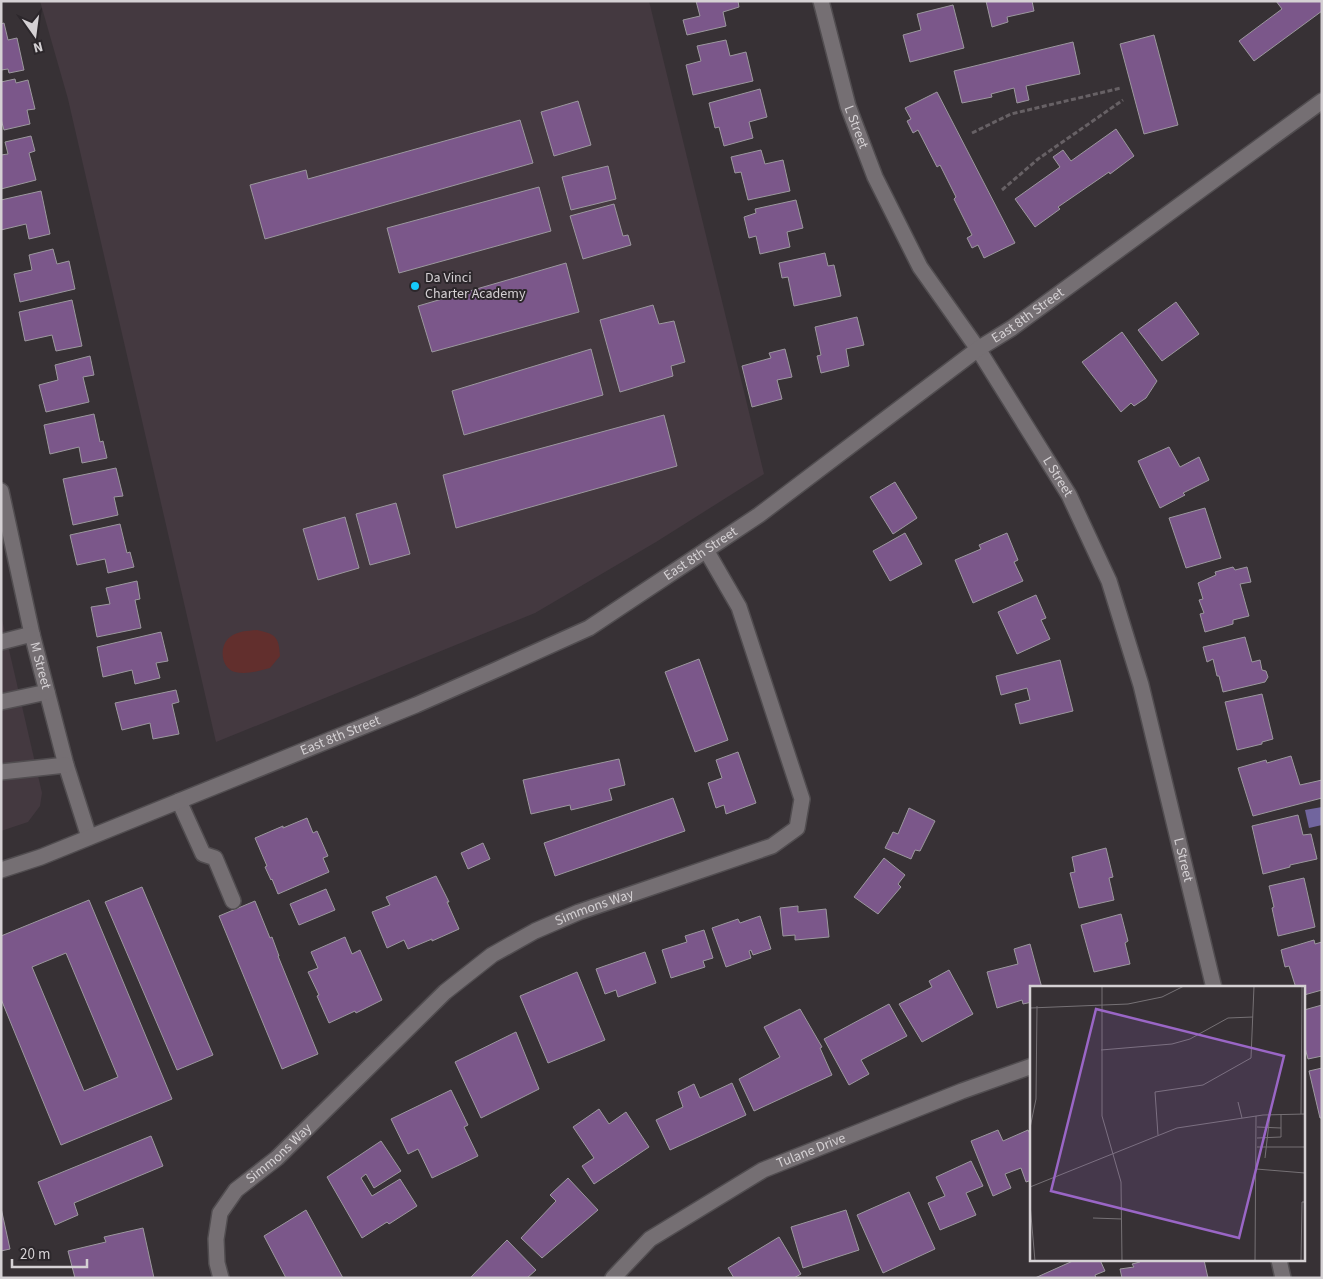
<svg xmlns="http://www.w3.org/2000/svg" width="1323" height="1279" viewBox="0 0 1323 1279" font-family="'Source Sans 3',sans-serif">
<rect width="100%" height="100%" fill="#373135"/>
<path fill="#443940" d="M40 1H649L764 474 656 542 535 613 216 742 68 99Z
M1 615 42 793 40 806 28 822 1 831Z"/>
<path fill="#622f2d" d="M257 630C275 634 279 636 280 656L270 668C259 671 246 675 235 672 220 668 219 645 230 637 238 631 248 631 257 630Z"/>
<path fill="#71659e" d="M1322 807V825L1309 828 1305 810Z"/>
<path fill="#7b578a" stroke="#9c989e" fill-rule="evenodd" d="M696 1H738L739 7 723 12 726 26 687 35 683 20 700 16Z
M986 1H1032L1034 11 1007 17 1008 22 992 27Z
M1276 1H1322V11L1254 61 1239 41 1282 9Z
M953 5 964 48 910 62 903 35 921 30 917 14Z
M4 23 8 40 17 38 24 70 9 73 8 69 1 70V24Z
M1154 35 1178 125 1144 134 1120 44Z
M726 40 730 56 746 52 753 81 693 95 686 65 701 61 697 46Z
M1073 42 1080 74 1026 86 1029 100 1017 103 1014 88 991 94 992 97 962 103 954 71Z
M15 79 16 83 28 80 35 109 27 110 30 124 4 130 1 119V82Z
M760 89 767 117 749 122 753 138 724 146 719 127 715 128 709 103Z
M937 92 1015 243 984 258 978 245 972 248 967 238 972 235 954 199 956 197 940 165 937 167 918 130 913 133 907 121 911 119 905 108Z
M578 101 591 145 554 156 541 112Z
M520 120 533 163 265 239 250 185 306 170 308 179Z
M1116 129 1134 156 1110 174 1109 172 1058 207 1060 209 1035 227 1015 199 1060 167 1053 157 1063 150 1071 161Z
M31 136 35 151 29 153 36 180 1 189V155L8 154 5 142Z
M761 150 765 164 783 160 790 191 748 200 741 172 735 173 731 157Z
M608 166 616 199 571 210 562 177Z
M539 187 551 231 399 273 387 228Z
M41 191 50 234 29 239 26 224 1 230V200Z
M796 200 803 228 787 232 790 247 760 254 756 236 749 238 744 217 756 213 755 209Z
M614 204 623 236 628 235 631 245 583 259 570 216Z
M53 249 57 264 69 261 75 289 20 302 14 274 32 270 29 255Z
M825 253 828 266 834 265 841 296 794 306 788 277 782 278 779 263Z
M566 263 579 312 432 352 418 306Z
M72 300 82 346 56 351 52 335 25 341 19 312Z
M1176 302 1199 334 1162 361 1138 330Z
M653 305 659 324 674 321 685 362 671 366 673 376 620 392 600 320Z
M857 317 864 345 846 349 849 366 821 373 817 356 821 355 815 327Z
M1122 332 1157 381 1146 398 1134 406 1131 403 1121 412 1082 362Z
M591 349 603 395 464 435 452 391Z
M785 349 792 377 777 380 782 399 752 407 742 366 771 358 769 353Z
M90 356 94 375 83 377 89 402 46 412 39 385 58 380 55 365Z
M94 414 100 442 103 441 107 458 82 463 79 447 50 454 44 425Z
M664 415 677 466 456 528 443 475Z
M1169 447 1180 467 1199 457 1209 480 1183 493 1185 495 1160 508 1138 461Z
M116 468 123 496 114 497 118 515 73 525 63 479Z
M895 482 917 518 893 534 870 497Z
M396 503 410 554 370 565 356 514Z
M1205 508 1221 558 1186 568 1169 518Z
M345 517 359 568 318 580 303 529Z
M120 524 127 553 130 552 134 567 108 573 105 559 77 565 70 535Z
M905 533 922 564 890 581 873 551Z
M1007 533 1018 560 1014 562 1023 581 973 603 955 560 981 549 979 545Z
M1233 567 1235 570 1247 567 1251 582 1240 584 1249 616 1233 620V624L1205 632 1200 614 1204 613 1199 600 1203 599 1198 583 1216 575 1215 572Z
M137 581 140 599 135 600 141 628 97 637 91 607 110 604 106 588Z
M1036 595 1046 618 1041 620 1050 639 1017 654 998 612Z
M161 632 168 661 156 663 160 678 135 684 132 670 103 677 97 647Z
M1245 637 1252 662 1260 660 1262 670 1266 671 1268 677 1265 682 1223 692 1219 676H1217L1213 659 1207 662 1203 647Z
M699 659 728 740 695 752 665 672Z
M1060 660 1073 711 1020 724 1015 704 1030 700 1027 688 1001 695 996 676Z
M176 690 179 702 172 704 179 734 153 739 150 723 122 730 115 703Z
M1262 694 1273 739 1262 742V744L1237 750 1225 702Z
M738 752 756 803 726 814 724 805 716 808 708 783 722 778 716 760Z
M1291 756 1300 785 1322 780V798L1253 816 1238 768 1266 760 1267 763Z
M619 759 625 785 609 789 612 800 571 810 570 805 531 814 523 780Z
M673 798 685 831 555 876 544 843Z
M909 808 935 821 920 851 915 850 911 859 885 848 893 832 898 834Z
M1298 815 1303 835 1311 834 1317 859 1290 865V867L1263 874 1252 826Z
M307 818 313 833 317 831 328 856 323 858 329 872 278 894 272 879 271 880 265 867 267 866 255 838 283 826V828Z
M483 843 490 859 468 869 461 853Z
M1106 848 1113 877 1109 878 1114 900 1079 908 1070 873 1075 872 1072 857Z
M884 858 905 875 898 884 901 887 878 914 854 897Z
M436 876 449 902H447L459 929 432 941V939L408 949 404 940 387 948 372 912 390 905 386 897Z
M1304 878 1315 927 1278 936 1272 908 1274 907 1269 886Z
M142 887 213 1055 177 1070 105 902Z
M326 889 335 910 299 925 290 904Z
M89 900 172 1099 61 1145 1 999V936ZM66 953 118 1077 84 1091 32 967Z
M255 901 270 938 272 937 279 956H278L318 1054 282 1069 219 916Z
M798 906V912L826 909 829 937 795 940V935L783 936 780 908Z
M1121 914 1128 941 1125 943 1130 964 1094 972 1081 925Z
M760 916 771 949 753 955 751 950 749 951 751 958 726 967 712 928 738 919 740 923Z
M704 930 713 958 703 961 705 967 671 978 662 950 687 942 685 936Z
M345 937 352 954 360 950 382 1000 356 1013 355 1011 329 1023 317 996 319 995 308 972 318 968 311 952Z
M1314 940 1315 944 1322 942V990L1304 995V988H1296L1289 966 1285 967 1281 950Z
M1030 944 1042 988H1032V1002L1023 1004 1022 1000 997 1008 987 972 1018 964 1014 949Z
M645 952 656 983 618 997 616 990 605 994 596 969Z
M949 970 973 1014 922 1042 899 1004 932 987 929 981Z
M577 972 605 1040 548 1063 520 996Z
M889 1004 907 1036 861 1060 869 1074 849 1085 824 1039Z
M1322 1005V1056L1308 1059 1304 1044V1010Z
M800 1009 822 1047 820 1048 832 1075 754 1111 739 1079 780 1057 764 1027Z
M516 1032 539 1089 481 1118 455 1062Z
M1322 1068V1118H1320L1309 1071Z
M732 1083 746 1115 670 1150 656 1120 683 1107 678 1092 694 1084 700 1098Z
M451 1090 468 1125 464 1127 478 1156 432 1178 418 1149 408 1154 391 1119Z
M599 1109 609 1124 626 1112 649 1147 594 1184 582 1166 594 1158 573 1127Z
M998 1130 1003 1141 1028 1130 1032 1138V1180L1026 1182 1021 1168 1005 1174 1011 1188 993 1196 971 1141Z
M151 1136 163 1166 74 1203 78 1215 55 1225 38 1182Z
M381 1141 401 1171 374 1188 366 1174 361 1178 372 1196 400 1179 417 1206 389 1224 387 1222 362 1238 327 1177Z
M971 1161 983 1186 966 1193 976 1215 940 1230 928 1203 945 1196 936 1177Z
M568 1178 598 1210 542 1258 521 1238 556 1201 550 1195Z
M909 1192 935 1249 883 1273 857 1215Z
M1 1208 10 1249 1 1251Z
M306 1210 343 1278H286L264 1236Z
M846 1210 859 1250 803 1268 791 1227Z
M143 1228 154 1278H75L68 1251 106 1242 104 1237Z
M779 1237 801 1274 794 1278H734L728 1268Z
M507 1240 536 1270 527 1278H470Z
M1075 1260H1100L1105 1271 1095 1275 1096 1278H1035Z
M1139 1260H1204L1208 1278H1122L1120 1269 1134 1267 1132 1264 1140 1262Z"/>
<g fill="none" stroke-linecap="round" stroke-linejoin="round">
<g stroke="#514d50" stroke-width="18">
<g id="minor">
<path id="s1" d="M821 1 848 106 875 177 920 267 978 349 1069 495 1109 581 1141 685 1214 988"/>
<path id="s2" d="M1 491 32 634 66 765 89 837"/>
<path d="M1 642 32 634"/>
<path d="M1 702 47 692"/>
<path d="M1 772 66 765"/>
<path d="M179 801 203 854 215 858 233 901"/>
<path id="s3" d="M1 870 41 857 416 705 498 669 589 628 759 515 978 349 1012 328 1322 101"/>
<path d="M1279 1260 1283 1278"/>
<path id="s4" d="M221 1278 217 1263 216 1239 220 1213 236 1190 277 1158 445 992 492 955 535 931 579 912 772 846 797 828 802 799 739 607 706 550"/>
<path id="s5" d="M613 1278 650 1239 763 1170 962 1091 1032 1066"/>
</g>
</g>
<path stroke="#676165" stroke-width="3" stroke-dasharray="5 2.5" stroke-linecap="butt" d="M972 133 1011 114 1121 88
M1002 190 1038 159 1123 100"/>
<use href="#minor" stroke="#756f73" stroke-width="15"/>
</g>
<circle fill="#15cafb" stroke="#2c272b" stroke-width="2" cx="415" cy="286" r="5"/>
<g text-anchor="middle" dominant-baseline="central" stroke-width="4" stroke-linejoin="round" paint-order="stroke">
<g font-size="14" fill="#d5d1d4" stroke="#2c272b">
<text stroke="none"><textPath href="#s1" startOffset="131">L Street</textPath></text>
<text stroke="none"><textPath href="#s3" startOffset="1175">East 8th Street</textPath></text>
<text stroke="none"><textPath href="#s1" startOffset="536">L Street</textPath></text>
<text stroke="none"><textPath href="#s3" startOffset="770">East 8th Street</textPath></text>
<text stroke="none"><textPath href="#s2" startOffset="179">M Street</textPath></text>
<text stroke="none"><textPath href="#s3" startOffset="365">East 8th Street</textPath></text>
<text stroke="none"><textPath href="#s1" startOffset="941">L Street</textPath></text>
<text stroke="none"><textPath href="#s4" startOffset="555">Simmons Way</textPath></text>
<text stroke="none"><textPath href="#s5" startOffset="238">Tulane Drive</textPath></text>
<text stroke="none"><textPath href="#s4" startOffset="150">Simmons Way</textPath></text>
</g>
<g font-size="14" fill="#d5d1d4" stroke="#2c272b" text-anchor="start">
<text x="425" y="278">Da Vinci<tspan x="425" dy="16">Charter Academy</tspan></text>
</g>
</g>
<g transform="translate(1030 986)">
<rect width="275" height="275" fill="#373135"/>
<path fill="none" stroke="#767175" stroke-width="1" d="M72 0V130L91 196 92 275M0 22 98 18 132 11 154 0M71 64 142 58 160 53 198 32 223 31M208 116 212 132M271 128 272 0M227 141 251 142M0 142 6 113 7 20M128 149 125 106 173 99 221 72 224 0M227 152 251 151V128M227 161H275M235 172 240 128M226 183 275 187M0 201 147 142 233 129 275 128M0 218 5 275M63 232 92 233M225 275 226 130M271 275 272 216H275"/>
<path fill="#9a66c6" fill-opacity="0.15" stroke="#9a66c6" stroke-width="2.5" d="M66 23 254 70 209 252 21 205Z"/>
<rect width="275" height="275" fill="none" stroke="#d5d1d4" stroke-width="2.5"/>
</g>
<rect width="1323" height="1279" fill="none" stroke="#d5d1d4" stroke-width="5"/>
<g transform="translate(35 35) rotate(166)" stroke="#2c272b" stroke-width="4" paint-order="stroke">
<path d="M0-4L9 19L0 12L-9 19Z" fill="#d5d1d4"/>
<text y="-8" font-size="14" font-weight="bold" text-anchor="middle" fill="#d5d1d4">N</text>
</g>
<path d="M12 1259v8h75v-8" fill="none" stroke="#d5d1d4" stroke-width="2.5"/>
<text x="20" y="1259" font-size="15" fill="#d5d1d4" stroke="#2c272b" stroke-width="4" paint-order="stroke">20 m</text>
</svg>
